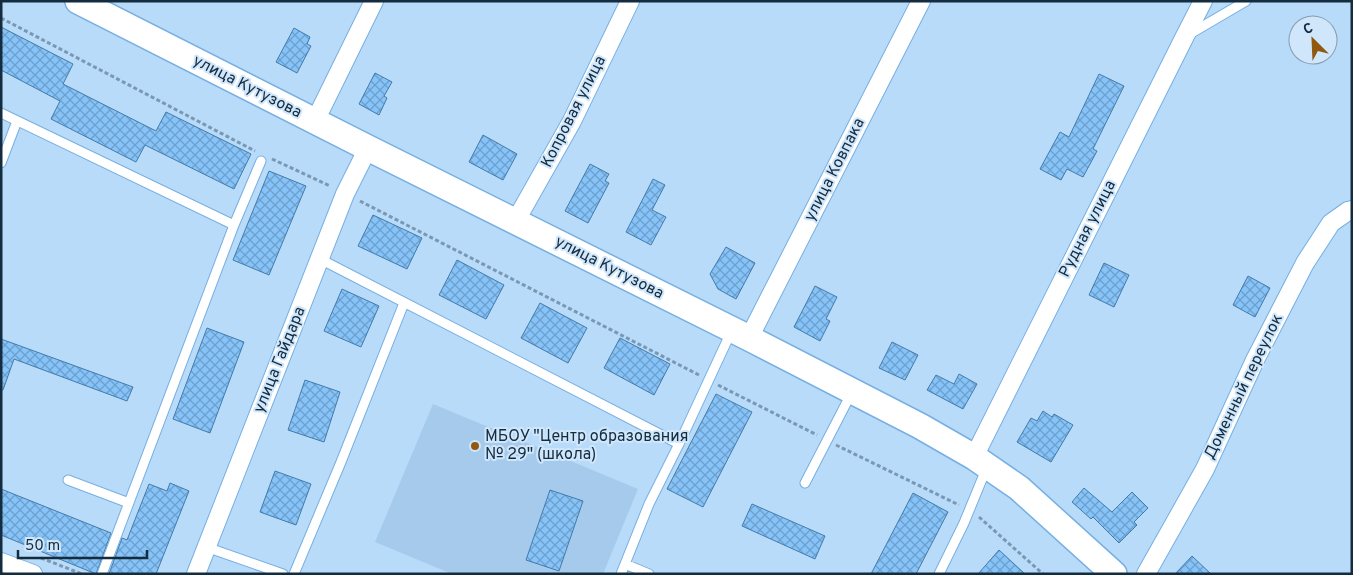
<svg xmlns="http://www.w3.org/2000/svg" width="1353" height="575" viewBox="0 0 1353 575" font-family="Overpass,sans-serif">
<defs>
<pattern id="building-cross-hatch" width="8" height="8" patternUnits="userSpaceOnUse" patternTransform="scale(1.25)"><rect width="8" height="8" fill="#86c3f9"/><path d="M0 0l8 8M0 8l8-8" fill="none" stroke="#6c9fcb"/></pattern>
</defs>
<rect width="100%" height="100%" fill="#b8dbfa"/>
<path fill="#a6caec" d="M433 404 638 489 603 574H452L375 542Z"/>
<path fill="url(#building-cross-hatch)" stroke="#437baa" d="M1 27 73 64 63 84 156 131 166 112 251 154 234 189 145 145 136 162 51 119 60 101 1 70Z
M294 28 310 37 307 44 311 46 297 73 276 62Z
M375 73 392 82 384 96 387 98 379 115 359 104Z
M1099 74 1124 86 1093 149 1097 151 1083 177 1067 169 1061 180 1040 169 1060 132 1069 137Z
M483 135 517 154 503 180 469 162Z
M590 164 609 174 605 181 609 183 588 223 565 211Z
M269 171 306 186 269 275 233 260Z
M653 179 665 185 652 210 666 217 651 245 626 232Z
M373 215 422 238 407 269 358 246Z
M726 247 755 263 736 299 718 289 710 274Z
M457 260 504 285 486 319 439 295Z
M1104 263 1129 275 1114 307 1089 295Z
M1248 276 1270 288 1255 317 1233 305Z
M815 286 837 297 826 319 830 321 820 341 794 327Z
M342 289 379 306 361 347 324 331Z
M540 303 587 328 568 363 521 338Z
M207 328 244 342 210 433 173 419Z
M620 338 670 364 654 395 604 368Z
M1 339 133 387 127 401 14 359 3 390H1Z
M892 342 918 355 905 380 879 368Z
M959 374 977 384 963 409 927 390 936 375 954 384Z
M305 380 340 392 324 442 288 430Z
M716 394 752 412 703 507 667 489Z
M1043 411 1052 417 1054 414 1073 425 1051 462 1017 442 1031 418 1037 421Z
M275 471 311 484 296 525 260 512Z
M170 483 189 491 156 574H109L122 538 127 540 149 484 167 491Z
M1084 488 1112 512 1132 492 1148 508 1134 522 1137 525 1119 543 1093 517 1091 519 1072 502Z
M1 489 111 533 96 574 1 535Z
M550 490 583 501 559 571 526 560Z
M913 493 948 512 916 574H871Z
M752 504 825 536 815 559 742 526Z
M999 550 1025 574H978Z
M1192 556 1211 574H1175Z"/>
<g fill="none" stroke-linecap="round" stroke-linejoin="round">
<g stroke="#76afe1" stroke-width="11">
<path id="service" d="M1188 35 1246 1
M1 113 234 225
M1 163 17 121
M320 259 679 444
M68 480 129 503
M805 483 852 392
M206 547 283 574
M625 564 649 574
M102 574 234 225 261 161
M294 574 341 462 404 303
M621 574 649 504 679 444 732 330
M939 574 964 523 987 467"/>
</g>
<g stroke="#76afe1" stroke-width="20">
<path id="minor" d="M315 121 374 1
M515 222 572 121 630 1
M749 338 921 1
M974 457 1184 38 1203 1
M1 562 33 574
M196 574 345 194 368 148
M1146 574 1205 469 1255 360 1305 263 1331 223 1348 211 1352 210"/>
</g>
<g stroke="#76afe1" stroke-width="28">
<path id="secondary" d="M78 1 368 148 749 338 920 426 974 457 1019 488 1114 574"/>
</g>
<path stroke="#7a98b3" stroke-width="3" stroke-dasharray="4 2.5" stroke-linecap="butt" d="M1 18 255 151
M272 159 330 186
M360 201 699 375
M718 385 817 435
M836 445 959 505
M979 517 1043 574
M41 558 82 574"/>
<use href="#service" stroke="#fff" stroke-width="9"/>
<use href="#minor" stroke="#fff" stroke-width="18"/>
<use href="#secondary" stroke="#fff" stroke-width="25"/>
</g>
<circle fill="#905810" stroke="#d0e7fb" stroke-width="2" cx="475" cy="446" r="5"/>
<g text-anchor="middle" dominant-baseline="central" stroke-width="4" stroke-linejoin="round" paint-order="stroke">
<g font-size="16" fill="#142c3f" stroke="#d0e7fb">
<text transform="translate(247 87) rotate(27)">улица Кутузова</text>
<text transform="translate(574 112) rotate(-63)">Копровая улица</text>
<text transform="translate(835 170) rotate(-63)">улица Ковпака</text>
<text transform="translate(1088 229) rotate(-63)">Рудная улица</text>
<text transform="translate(609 268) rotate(27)">улица Кутузова</text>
<text transform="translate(280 360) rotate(-68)">улица Гайдара</text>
<text transform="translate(1244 387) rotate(-64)">Доменный переулок</text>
</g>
<g font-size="16" fill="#142c3f" stroke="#d0e7fb" text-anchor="start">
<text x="485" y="437">МБОУ "Центр образования<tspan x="485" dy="18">№ 29" (школа)</tspan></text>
</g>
</g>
<rect width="1353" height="575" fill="none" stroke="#142c3f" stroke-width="5"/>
<g transform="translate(1313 40) rotate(336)"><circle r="24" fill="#d0e7fb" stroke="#859cb0"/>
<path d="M0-4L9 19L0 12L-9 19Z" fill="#905810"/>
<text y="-8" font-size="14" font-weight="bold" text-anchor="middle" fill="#142c3f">С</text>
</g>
<path d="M18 550v8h129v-8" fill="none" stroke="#142c3f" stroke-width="2.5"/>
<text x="25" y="550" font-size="15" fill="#142c3f" stroke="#d0e7fb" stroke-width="4" paint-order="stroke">50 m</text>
</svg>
